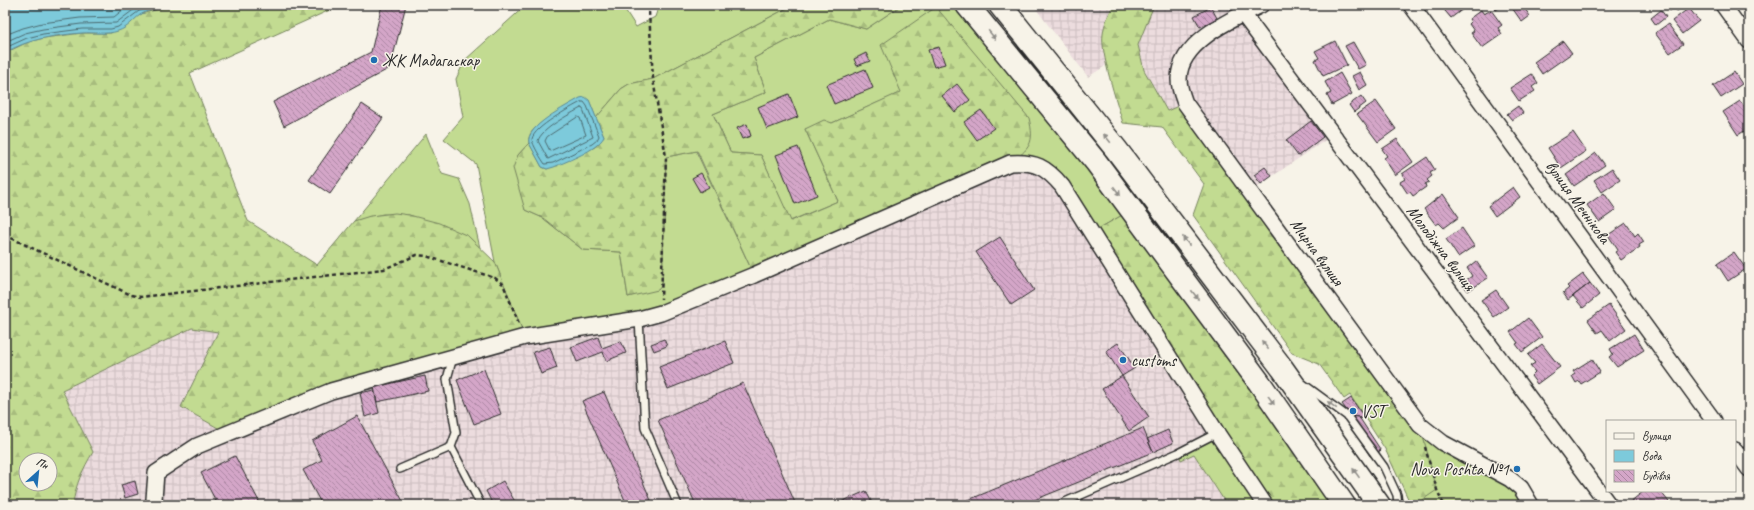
<svg xmlns="http://www.w3.org/2000/svg" width="1754" height="510" viewBox="0 0 1754 510" font-family="Caveat,sans-serif">
<defs>
<pattern id="industrial-grid" width="8" height="8" patternUnits="userSpaceOnUse"><rect width="8" height="8" fill="#ecdcde"/><path d="M0 4h8M4 0v8" fill="none" stroke="#cbbdbf"/></pattern>
<pattern id="forest-firs" width="22" height="20" patternUnits="userSpaceOnUse"><rect width="22" height="20" fill="#c2db91"/><path d="M5 1l3.5 6h-7zM16 11l3.5 6h-7z" fill="#a7bc7d"/></pattern>
<pattern id="building-back-hatch" width="6" height="6" patternUnits="userSpaceOnUse"><rect width="6" height="6" fill="#d4a6c8"/><path d="M-1 5l2 2M0 0l6 6M5-1l2 2" fill="none" stroke="#ac87a3"/></pattern>
</defs>
<rect width="100%" height="100%" fill="#f7f3e8"/>
<filter id="ink" filterUnits="userSpaceOnUse"><feTurbulence type="fractalNoise" baseFrequency=".025" numOctaves="2"/><feDisplacementMap in="SourceGraphic" scale="8" xChannelSelector="R" yChannelSelector="G"/><feConvolveMatrix kernelMatrix="1 2 1 2 8 2 1 2 1" color-interpolation-filters="sRGB"/></filter>
<g filter="url(#ink)">
<path fill="url(#industrial-grid)" d="M1033 5H1261L1243 14 1333 135 1249 192 1167 111 1144 70 1138 45 1088 77Z
M1010 163 1043 167 1217 433 1194 454 1227 505H73L75 492 82 471 93 452 62 390 192 327 218 332 181 407 218 428 222 436Z"/>
<path fill="#c2db91" stroke="#76835e" d="M526 5H622L636 27 655 17 659 5H793L653 79 629 84 621 89 596 118 589 100C574 107 524 123 529 143L518 155 525 210 543 218 583 250 621 252 628 297 662 285 666 157 696 151 754 275 661 313 525 337 495 262 476 164 444 139 463 117 456 79 465 60Z
M902 5H958L1126 213 1096 230 1072 190 902 92 832 123 805 129 838 201 790 221 761 155 731 153 713 114 766 92 754 58 829 19 866 29Z
M426 134 442 174 459 179 470 204 480 248 468 236 409 215 383 214 354 221Z
M1420 425 1510 479 1531 505H1415L1436 490Z
M1217 433 1265 505H1227L1194 454 1181 460 1178 453Z"/>
<path fill="url(#forest-firs)" stroke="#76835e" fill-rule="evenodd" d="M173 5H341L190 73 248 221 317 265 354 221 370 216 395 213 409 215 439 223 468 236 495 262 525 337 453 357 222 436 218 428 181 407 218 332 192 328 62 390 93 452C83 469 75 485 73 505H5V53L28 42 44 38 82 33H111L141 14ZM26 460H50V484H26Z
M793 5H902L866 29 829 19 754 58 766 92 713 114 731 153 761 155 791 221 838 201 805 129 824 120 832 123 901 92 881 45 936 7 1029 118C1035 144 1030 148 1010 163L754 275 697 151 666 157 662 285 658 290 628 297 621 252 583 250 543 218 525 210 513 168 518 155 529 143 542 167 547 169 595 147 604 137 596 118 621 89 629 84 653 79Z
M1114 5H1154L1138 45 1144 70 1167 111 1185 103 1420 425 1437 490 1415 505H1411L1385 449 1350 395 1344 399 1319 364 1292 353 1193 215 1204 184 1162 127 1123 123C1117 103 1100 52 1103 34 1104 24 1109 13 1114 5Z
M1126 213 1333 505H1273L1096 230Z"/>
<path fill="#7dcadb" stroke="#5c8a95" d="M5 5H173C162 8 149 9 140 15 133 20 128 28 118 31 107 35 94 32 82 33 56 35 27 39 5 53Z
M585 97 589 100 604 137C596 151 569 160 554 167L547 169 542 167 529 143C525 126 567 106 580 98Z"/>
<g fill="none" stroke-linecap="round" stroke-linejoin="round">
<path stroke="#4c6b71" stroke-width="1" d="M5 35 23 28 42 23 80 18 114 17 129 5
M5 42 25 33 43 29 81 24 116 23 140 5
M5 48 27 38 43 34 82 29H111L118 27 139 11 156 5
M581 102H584L587 106 599 136 597 140 592 144 553 163 545 164C542 160 532 144 532 139 534 127 570 108 581 102Z
M581 108 583 109 593 137 548 159 538 141C541 129 570 114 581 108Z
M578 117 580 118 586 135 550 151 545 141 547 137Z"/>
</g>
<path fill="url(#building-back-hatch)" stroke="#2b2b2b" d="M382 5H406L390 68 284 126 273 102 371 52Z
M1440 5H1467V6L1451 18Z
M1492 5H1503L1496 10Z
M1510 5H1522L1530 16 1522 22Z
M1665 5H1685L1677 11 1674 7 1670 11Z
M1211 7 1217 18 1200 27 1194 16Z
M1689 8 1699 21 1682 34 1672 21Z
M1481 10 1484 14 1491 10 1502 25 1498 28 1502 34 1482 48 1471 33 1474 31 1469 24 1471 22 1469 19Z
M1661 10 1666 17 1656 25 1651 18Z
M1668 24 1683 44 1670 53 1655 33Z
M1335 41 1347 65 1323 76 1315 60 1319 58 1315 51Z
M1563 41 1572 53 1542 74 1534 62Z
M1353 42 1366 65 1358 69 1345 46Z
M939 47 945 64 934 67 928 50Z
M866 53 870 61 857 66 854 59Z
M865 69 873 88 834 104 826 85Z
M1360 72 1367 85 1359 90 1352 76Z
M1734 72 1742 84 1721 98 1713 86Z
M1340 73 1352 94 1332 105 1327 95 1331 93 1325 82Z
M1532 74 1538 83 1532 87 1535 91 1519 101 1510 88Z
M957 84 970 100 955 112 942 96Z
M789 94 798 117 767 129 758 107Z
M1361 96 1366 103 1354 112 1349 105Z
M1376 101 1396 129 1378 142 1357 114Z
M1740 101 1749 113V128L1738 135 1723 112Z
M362 104 383 118 330 194 309 180Z
M1518 106 1523 113 1512 120 1507 114Z
M981 110 994 128 977 140 964 122Z
M1311 121 1323 137 1298 156 1286 140Z
M747 124 751 136 742 139 737 128Z
M1573 132 1586 151 1561 168 1548 148Z
M1397 139 1413 162 1395 175 1384 158 1387 156 1382 149Z
M798 147 817 195 795 204 776 155Z
M1596 153 1605 165 1574 186 1566 175Z
M1427 157 1435 170 1430 173 1432 176 1427 180 1429 182 1425 184 1426 187 1413 196 1410 192 1408 194 1400 182 1405 179 1402 174Z
M1265 167 1272 176 1261 184 1254 175Z
M1612 168 1620 180 1602 192 1594 180Z
M701 173 709 187 700 192 692 178Z
M1513 187 1520 197 1495 216 1488 206Z
M1604 193 1616 210 1599 222 1587 205Z
M1443 194 1459 217 1444 228 1439 223 1436 225 1424 209Z
M1626 223 1635 236 1638 233 1644 242 1639 245 1640 247 1621 260 1615 252 1618 250 1608 235Z
M1462 228 1474 246 1458 257 1446 239Z
M1000 237 1034 290 1011 305 976 252Z
M1734 252 1746 269 1728 281 1717 264Z
M1476 261 1488 278 1468 291 1462 283 1472 276 1467 268Z
M1583 274 1590 283 1568 300 1563 293 1569 288 1567 286Z
M1590 283 1599 295 1583 308 1573 296Z
M1496 290 1508 307 1494 317 1481 300Z
M1609 305 1626 329 1610 341 1602 330 1597 333 1588 320Z
M1528 318 1542 337 1522 352 1516 344 1518 343 1510 332Z
M1634 334 1644 350 1617 367 1609 357 1613 354 1610 349Z
M598 337 602 348 621 341 626 353 606 361 603 352 577 362 571 347Z
M664 339 667 346 654 351 651 344Z
M725 341 734 363 668 389 659 367Z
M1118 343 1135 368 1122 376 1106 351Z
M1542 344 1560 367 1537 384 1531 376 1535 372 1530 366 1535 363 1528 355Z
M550 347 557 368 541 374 533 352Z
M1592 359 1600 372 1581 384 1579 381 1576 383 1572 376 1575 374 1573 371Z
M484 369 501 414 474 424 457 380Z
M425 376 428 391 377 402 374 387Z
M1122 376 1149 417 1129 431 1102 389Z
M743 383 796 505H696L658 420Z
M374 390 379 413 365 417 360 393Z
M604 392 653 505H627L582 401Z
M1351 398 1364 417 1360 419 1359 417 1351 416 1342 404Z
M357 416 405 505H322L303 470 322 460 312 441Z
M1351 416 1359 417 1380 449 1377 458 1370 456 1349 424Z
M1143 428 1153 452 1022 505H956Z
M1168 430 1173 443 1153 452 1147 439Z
M235 456 261 505H218L201 473Z
M135 481 138 494 125 498 121 485Z
M503 481 517 505H493L486 491Z
M866 491 873 505H834Z
M1644 491H1660L1669 502 1665 505H1632L1630 502Z"/>
<g fill="none" stroke-linecap="round" stroke-linejoin="round">
<g stroke="#2b2b2b" stroke-width="10">
<path id="service" d="M639 319 645 428 678 505
M453 357 447 379 456 433 451 447 481 505
M1302 383 1347 416 1384 467 1397 495 1398 505
M400 469 451 447
M1058 505 1178 453 1217 433"/>
</g>
<g stroke="#2b2b2b" stroke-width="18">
<path id="minor" d="M1261 5C1232 19 1179 42 1179 79 1179 88 1182 95 1185 103L1420 425 1443 443 1510 479 1521 488 1531 505
M1411 5 1714 421
M1723 5 1749 41
M1243 14 1609 505
M1735 450 1749 469
M156 505 154 499 156 473 197 446 331 391 525 337 639 319 661 313 754 275 1010 163C1035 161 1046 167 1062 186L1217 433 1265 505"/>
</g>
<g stroke="#2b2b2b" stroke-width="25">
<path id="trunk" d="M967 5 1096 162 1259 382 1344 505
M1000 5 1116 149 1282 368 1379 505"/>
</g>
<path stroke="#2b2b2b" stroke-width="2.5" stroke-dasharray="4 3" stroke-linecap="butt" d="M650 5 649 12 653 79 666 157 661 299
M5 235 131 295 141 297 384 269 417 255 426 256 495 278 503 284 520 326
M1425 447 1437 490 1444 505"/>
<use href="#service" stroke="#f7f3e8" stroke-width="7"/>
<use href="#minor" stroke="#f7f3e8" stroke-width="15"/>
<use href="#trunk" stroke="#f7f3e8" stroke-width="22"/>
</g>
<defs><path id="oneway-solid" d="M-6-.8H1V-3.2L6.5 0L1 3.2V.8H-6Z"/></defs>
<g fill="#918f8a">
<use href="#oneway-solid" transform="translate(992 35) rotate(51)"/>
<use href="#oneway-solid" transform="translate(1107 138) rotate(-129)"/>
<use href="#oneway-solid" transform="translate(1117 191) rotate(53)"/>
<use href="#oneway-solid" transform="translate(1186 241) rotate(-127)"/>
<use href="#oneway-solid" transform="translate(1195 295) rotate(53)"/>
<use href="#oneway-solid" transform="translate(1265 345) rotate(-127)"/>
<use href="#oneway-solid" transform="translate(1271 400) rotate(55)"/>
<use href="#oneway-solid" transform="translate(1332 405) rotate(-143)"/>
<use href="#oneway-solid" transform="translate(1356 473) rotate(-125)"/>
</g>
</g>
<g fill="#1f6fb2" stroke="#f7f3e8" stroke-width="1.5">
<circle cx="374" cy="60" r="4"/>
<circle cx="1123" cy="360" r="4"/>
<circle cx="1353" cy="411" r="4"/>
<circle cx="1517" cy="469" r="4"/>
</g>
<g text-anchor="middle" dominant-baseline="central" stroke-width="3" stroke-linejoin="round" paint-order="stroke">
<g font-size="17" fill="#2b2b2b" stroke="#f7f3e8" text-anchor="start">
<text x="382" y="60">ЖК Мадагаскар</text>
<text x="1131" y="360">customs</text>
<text x="1361" y="411">VST</text>
<text x="1509" y="469" text-anchor="end">Nova Poshta №1</text>
</g>
<g font-size="17" fill="#2b2b2b" stroke="#f7f3e8">
<text transform="translate(1578 202) rotate(54)">вулиця Мечнікова</text>
<text transform="translate(1441 248) rotate(53)">Молодіжна вулиця</text>
<text transform="translate(1317 252) rotate(54)">Мирна вулиця</text>
</g>
</g>
<rect width="1754" height="510" fill="none" stroke="#f7f3e8" stroke-width="20"/>
<rect x="10" y="10" width="1734" height="490" fill="none" stroke="#2b2b2b" stroke-width="1.5" filter="url(#ink)"/>
<rect x="1606" y="420" width="130" height="72" fill="#f7f3e8" stroke="#a5a39c"/>
<rect x="1614" y="433" width="20" height="6" fill="#f7f3e8" stroke="#a5a39c"/>
<text x="1642" y="440" font-size="12" fill="#2b2b2b">Вулиця</text>
<rect x="1614" y="450" width="20" height="12" fill="#7dcadb" stroke="#a5a39c"/>
<text x="1642" y="460" font-size="12" fill="#2b2b2b">Вода</text>
<rect x="1614" y="470" width="20" height="12" fill="url(#building-back-hatch)" stroke="#a5a39c"/>
<text x="1642" y="480" font-size="12" fill="#2b2b2b">Будівля</text>
<g transform="translate(38 472) rotate(27)"><circle r="19" fill="#f7f3e8" stroke="#a5a39c"/>
<path d="M0-3L7 15L0 10L-7 15Z" fill="#1f6fb2"/>
<text y="-6" font-size="11" font-weight="bold" text-anchor="middle" fill="#2b2b2b">Пн</text>
</g>
</svg>
